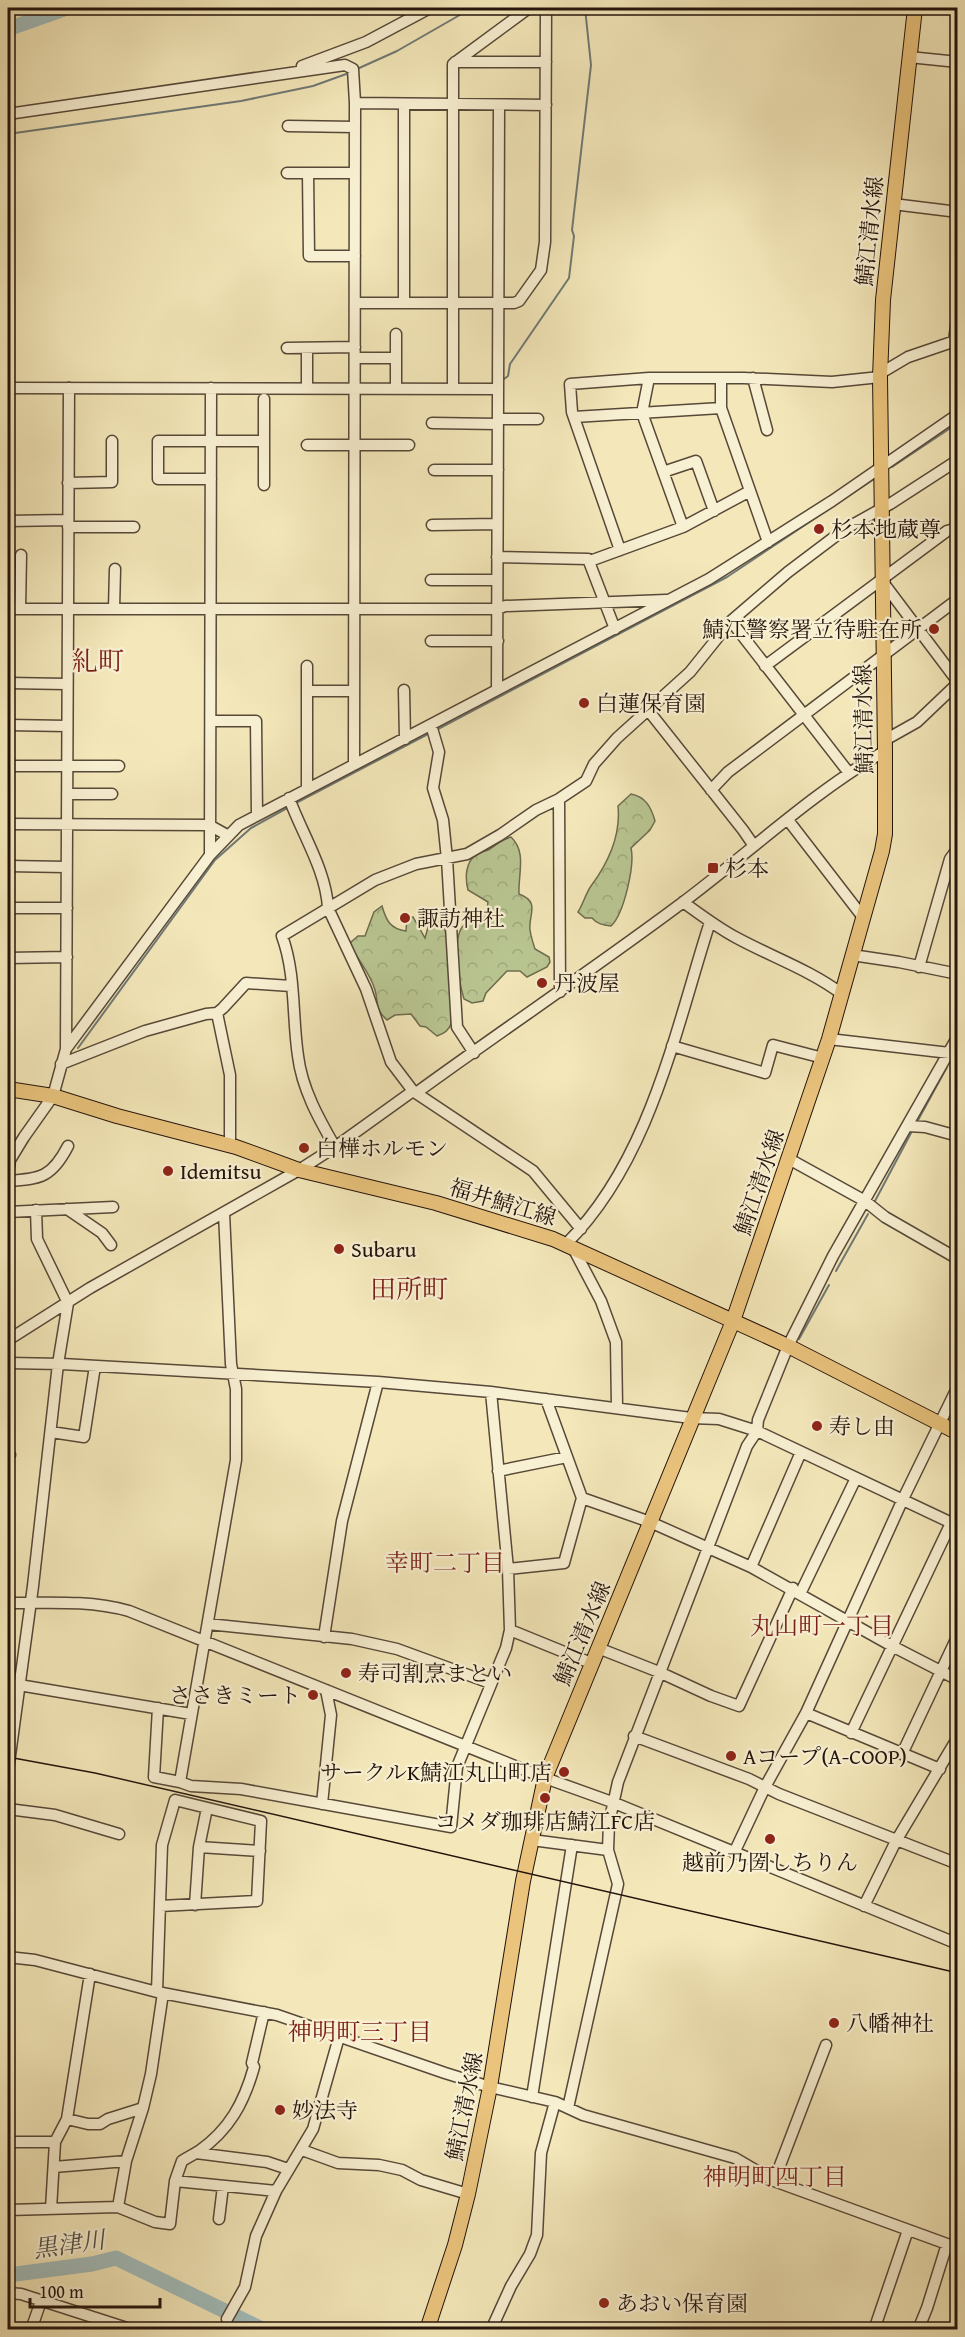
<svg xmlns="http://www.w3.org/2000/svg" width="965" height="2337" viewBox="0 0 965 2337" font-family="'Gentium Book Plus','Noto Serif JP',serif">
<defs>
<pattern id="forest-crowns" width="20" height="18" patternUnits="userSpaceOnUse" patternTransform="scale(1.5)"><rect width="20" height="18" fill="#b9c692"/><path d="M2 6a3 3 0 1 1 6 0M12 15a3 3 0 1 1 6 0" fill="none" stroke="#9fa97d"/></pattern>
</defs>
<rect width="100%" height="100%" fill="#f4e8ba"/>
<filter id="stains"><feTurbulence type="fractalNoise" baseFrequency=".00333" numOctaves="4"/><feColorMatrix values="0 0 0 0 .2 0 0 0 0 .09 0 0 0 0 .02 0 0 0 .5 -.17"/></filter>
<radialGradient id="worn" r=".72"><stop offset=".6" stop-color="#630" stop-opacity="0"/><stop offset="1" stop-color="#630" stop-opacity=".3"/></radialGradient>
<path fill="url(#forest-crowns)" stroke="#6e6c4f" stroke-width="1.5" d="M631 794C646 797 651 807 655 821L650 830 631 848C635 865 624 914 611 926 603 925 597 924 592 918H585L578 912C583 904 586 893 591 886 608 863 621 835 618 806Z
M511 837C527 852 518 874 519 894 541 902 528 915 530 930 531 937 533 943 535 949L549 957 550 962 547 967 527 977 520 971H507L486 993 483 1001 472 1003 464 999C459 983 451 937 464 925 469 921 480 920 486 916L488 902 468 890C465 878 465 862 477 854 481 852 486 851 490 849 498 843 502 840 511 837Z
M382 906C386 920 390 929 406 931L407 918 413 917 425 938 430 920 434 914H442C448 937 455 1001 451 1024 449 1030 443 1034 437 1036L426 1027 420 1026 411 1014 395 1015 387 1020C374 1008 379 1004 375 990 370 972 357 960 350 943L358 936H365L374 912Z"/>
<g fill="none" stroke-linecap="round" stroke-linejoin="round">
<path stroke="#6f7976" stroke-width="2" d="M357 69 397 51 472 8
M8 134 241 101 313 86 349 73
M953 313 958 271
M504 379 508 376 510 364 569 278 574 236 572 230 591 65 585 8
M892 467 958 423
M438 729 727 577 874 479
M294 804 430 733
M78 1048 215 860 251 828 289 807
M917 1122 947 1067
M875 1201 911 1133
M836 1271 868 1214
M799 1339 829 1285"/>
<path stroke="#a2bdbc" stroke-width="15" d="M8 29 67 8
M8 2275 92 2264 116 2258 264 2330"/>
<g stroke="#574838" stroke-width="13">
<path id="minor" d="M909 57 958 62
M455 62H546
M302 66 366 42 430 8
M355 103 546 105
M8 114 345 65 353 69 355 103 354 765
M288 126 355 127
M287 173H355
M308 173 309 256H355
M893 204 958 212
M355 303H514L519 301 541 270 545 242 546 8
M404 303V104
M958 312 954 341 958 355
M287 348 355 347
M307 348V388
M355 358H396
M881 373 908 357 958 340
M649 378 642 413 683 527
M721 378V408L768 542
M753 378 767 430
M8 388 498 389
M396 388V334
M453 388V64L529 8
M574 417 721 408
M498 419H538
M432 423 498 424
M307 445H409
M434 470H498
M663 472 696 461 714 511
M211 479H158V441H264
M68 483 112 482V441
M264 485V399
M8 521 68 520
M432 525 497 524
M68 527H134
M620 550 572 412 570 384 649 378H744L832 382 880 377
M497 557 588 559 615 629
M590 561 683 527 750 491
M431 580H497
M882 581 958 682
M8 609H498L505 606 666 600
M20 609 21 555
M114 609 115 569
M731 621 849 773
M431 641H498
M765 666 947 531 958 528
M8 683 67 684
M497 689 499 105
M404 690 405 739
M307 691H354
M648 710 743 830 754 846
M211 721H256L257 815
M8 725 67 726
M431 725 439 752 433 788 443 820 447 859 457 1027 474 1053
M885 740 917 722 958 683
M8 766H119
M307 789V666
M711 790 728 772 958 599
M67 794H112
M289 798C302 834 326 870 328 908L366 989 391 1062 413 1091 533 1171 581 1229
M559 799 560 992
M788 820 862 916
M8 824 209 825 227 835
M210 855 211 388
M8 866 66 867
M683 902C701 915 718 928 737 938 772 957 810 970 842 994
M8 908H67
M852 955 899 962 958 974
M8 958 67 957
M919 967 950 859 958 848
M217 1013 230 1075V1146
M829 1039 958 1054
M672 1046 765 1073 773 1045 823 1058
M66 1049 69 388
M61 1064 145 1031 206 1014 217 1013 223 1008 246 983 291 986
M416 1093C504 1029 595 968 682 903 749 853 813 792 885 751
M908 1126 925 1127 958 1136
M335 1147C319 1119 302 1089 298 1056 292 1016 296 974 282 936L375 880 416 864 467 854 500 835 536 810 559 799 586 781 594 764 617 738 690 672 731 621 788 572 845 529 890 504 958 460
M789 1159 865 1201 885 1217 958 1259
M8 1175 10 1160 24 1137 53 1096 66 1049 210 855 239 825 709 579 832 501 958 414
M8 1181C41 1179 52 1177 68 1146
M67 1209 102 1233 111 1245
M8 1212 113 1207
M224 1213 231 1364 236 1389V1460L180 1782 191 1786 241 1789 451 1827 457 1767 506 1648 510 1630 508 1569 491 1392
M566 1244C650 1161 675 1031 710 922
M572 1246 601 1301 616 1342 617 1407
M8 1340 90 1288 299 1170 335 1147 413 1091
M8 1363 62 1364 378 1382 491 1392 691 1418 719 1419 757 1431 958 1526
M51 1432 84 1437 95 1366
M8 1455H10
M498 1471 567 1457
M582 1498 650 1522 751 1567 892 1646 958 1680
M751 1567 801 1452
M508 1569 564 1563 582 1498 546 1399
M800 1594 856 1478
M8 1603C49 1603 89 1600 129 1611L545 1778 612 1802 958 1944
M208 1624 352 1639 397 1649 490 1683
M510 1630 591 1663
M324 1637 342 1521 378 1382
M598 1648 659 1672 711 1696 739 1706 793 1588
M19 1685 191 1714
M158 1708 154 1777 180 1782
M806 1713 940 1769
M851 1733 951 1523
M634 1736 749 1779 779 1794 958 1864
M902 1754 958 1635
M8 1770 33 1586 58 1364 68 1303 37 1239 36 1210
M322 1804 331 1715 326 1690
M8 1809 55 1815 119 1834
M532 1840 608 1850
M199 1847 260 1851
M734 1853 765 1787 806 1713 903 1499 958 1386
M195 1905 199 1847 207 1808
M864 1906 896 1841 958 1737
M8 1957 35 1960 157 1992 277 2015 445 2073 490 2087 555 2102 583 2115 735 2158 774 2181 958 2248
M157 1992 162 1845 175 1800 261 1821 257 1901 160 1906
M532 2097 572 1845
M568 2108 618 1884 608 1850 609 1823 618 1782 747 1446 757 1431 758 1420 788 1346 833 1256 958 1036
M67 2119 88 2124H100L108 2119 143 2108
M8 2142H55
M302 2150 338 2163 379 2165 402 2170 421 2180 468 2194
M196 2153 267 2162 288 2169
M54 2167 126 2161
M175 2181 276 2191
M774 2181 826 2045
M118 2207 155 2222 170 2224 175 2181 182 2161C188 2157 193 2155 199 2151 229 2130 244 2103 254 2067L252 2063 264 2012
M51 2209 55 2142 67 2119 90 1974
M8 2210 118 2207 126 2161 143 2108 151 2074 163 1993
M219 2219 223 2186
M8 2293 21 2294 133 2330
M227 2319 245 2287 256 2236 276 2191 313 2129 339 2037
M31 2330 41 2301
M491 2330 511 2286 530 2254 537 2235 541 2153 555 2102
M874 2330 908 2230
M918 2330 927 2308 947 2244"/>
</g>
<g stroke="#23130c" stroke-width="16">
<path id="major" d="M8 1089 53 1096 117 1116 236 1147 299 1170 436 1203 553 1239 788 1346 958 1433
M427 2330 455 2245 468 2194 490 2087 523 1881 545 1778 733 1321 829 1039 882 851 885 834V751L880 377 883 300 915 8"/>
</g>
<use href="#minor" stroke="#f8f0d2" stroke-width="10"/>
<use href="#major" stroke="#eac47d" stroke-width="14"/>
<path stroke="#23130c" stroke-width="1.5" d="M8 1757 95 1773 958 1973"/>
</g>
<g fill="#8f2418" stroke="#f8f0d2" stroke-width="2">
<circle cx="819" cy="529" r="6"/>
<circle cx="934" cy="629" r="6"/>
<circle cx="584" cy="703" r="6"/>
<rect x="707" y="862" width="12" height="12" rx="3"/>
<circle cx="405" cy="918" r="6"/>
<circle cx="542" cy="983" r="6"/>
<circle cx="304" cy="1148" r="6"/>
<circle cx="168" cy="1171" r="6"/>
<circle cx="339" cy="1249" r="6"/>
<circle cx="817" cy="1426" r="6"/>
<circle cx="346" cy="1673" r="6"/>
<circle cx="313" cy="1695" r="6"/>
<circle cx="731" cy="1756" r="6"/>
<circle cx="564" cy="1772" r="6"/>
<circle cx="545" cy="1798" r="6"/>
<circle cx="770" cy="1839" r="6"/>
<circle cx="834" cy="2023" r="6"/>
<circle cx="280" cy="2110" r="6"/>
<circle cx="604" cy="2303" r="6"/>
</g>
<g text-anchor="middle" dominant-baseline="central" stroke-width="4.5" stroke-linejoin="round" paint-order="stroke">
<g font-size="22" fill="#23130c" stroke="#f8f0d2">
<text transform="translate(869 231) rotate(-84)">鯖江清水線</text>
<text transform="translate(863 719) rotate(-91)">鯖江清水線</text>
<text transform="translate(759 1182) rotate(-71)">鯖江清水線</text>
<text transform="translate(503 1202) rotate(17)">福井鯖江線</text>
<text transform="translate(582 1633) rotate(-67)">鯖江清水線</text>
<text transform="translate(464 2106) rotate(-79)">鯖江清水線</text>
</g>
<g font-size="22" fill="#23130c" stroke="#f8f0d2" text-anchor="start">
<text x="831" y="529">杉本地蔵尊</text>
<text x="922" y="629" text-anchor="end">鯖江警察署立待駐在所</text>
<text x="596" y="703">白蓮保育園</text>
<text x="725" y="868">杉本</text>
<text x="417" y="918">諏訪神社</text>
<text x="554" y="983">丹波屋</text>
<text x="316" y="1148">白樺ホルモン</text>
<text x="180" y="1171">Idemitsu</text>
<text x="351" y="1249">Subaru</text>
<text x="829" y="1426">寿し由</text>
<text x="358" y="1673">寿司割烹まとい</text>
<text x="301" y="1695" text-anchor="end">ささきミート</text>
<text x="743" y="1756">Aコープ(A-COOP)</text>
<text x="552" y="1772" text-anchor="end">サークルK鯖江丸山町店</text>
<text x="545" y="1821" text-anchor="middle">コメダ珈琲店鯖江FC店</text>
<text x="770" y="1862" text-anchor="middle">越前乃圀しちりん</text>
<text x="846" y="2023">八幡神社</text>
<text x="292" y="2110">妙法寺</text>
<text x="616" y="2303">あおい保育園</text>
</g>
<g font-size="24" fill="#7a1f14" stroke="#f8f0d2">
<text x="445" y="1562">幸町二丁目</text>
<text x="822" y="1625">丸山町一丁目</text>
<text x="360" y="2031">神明町三丁目</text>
<text x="775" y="2176">神明町四丁目</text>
</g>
<g font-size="24" font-style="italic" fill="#4f4e4a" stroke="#f8f0d2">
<text transform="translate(69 2244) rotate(-8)">黒津川</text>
</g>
<g font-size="26" fill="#7a1f14" stroke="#f8f0d2">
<text x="98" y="660">糺町</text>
<text x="409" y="1288">田所町</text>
</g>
</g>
<rect width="965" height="2337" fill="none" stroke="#f4e8ba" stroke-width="30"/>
<rect x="9" y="9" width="947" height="2319" fill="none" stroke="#23130c" stroke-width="3"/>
<rect x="15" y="15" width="935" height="2307" fill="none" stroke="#23130c" stroke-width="1.5"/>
<path d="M30 2298v9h130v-9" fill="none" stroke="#23130c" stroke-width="3"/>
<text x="39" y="2298" font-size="18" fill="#23130c" stroke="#f8f0d2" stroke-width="4.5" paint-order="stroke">100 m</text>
<rect width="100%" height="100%" filter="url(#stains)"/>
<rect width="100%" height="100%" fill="url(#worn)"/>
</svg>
